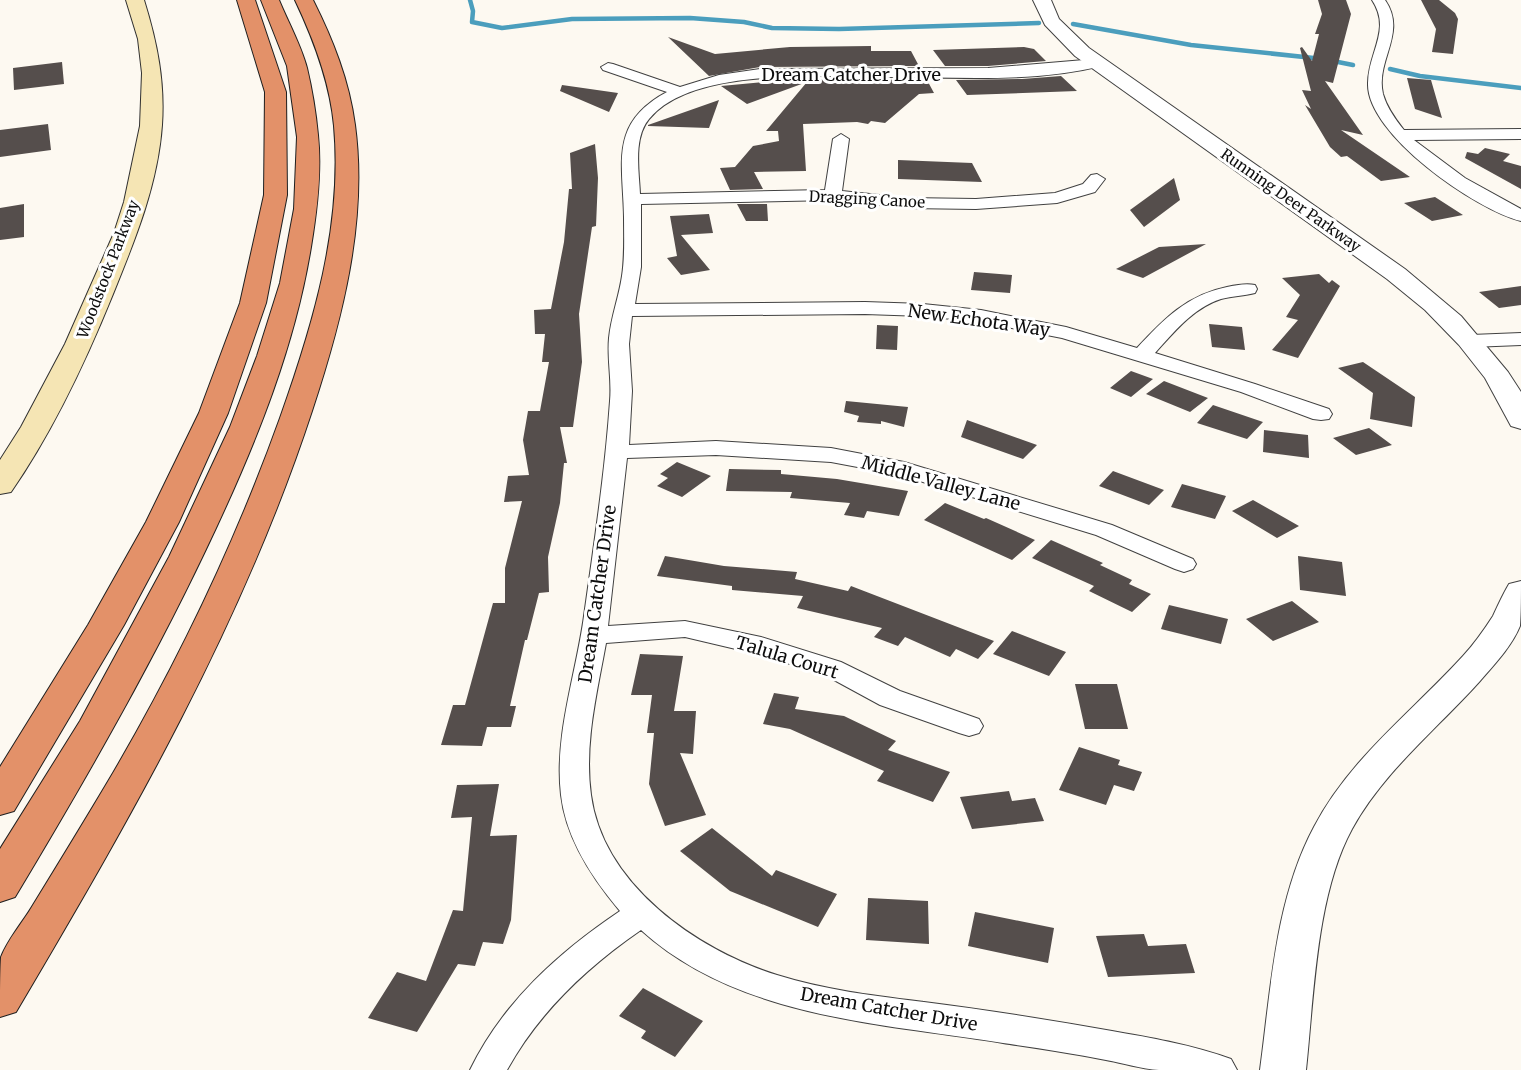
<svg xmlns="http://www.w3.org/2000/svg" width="1521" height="1070" viewBox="0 0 1521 1070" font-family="Merriweather,serif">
<rect width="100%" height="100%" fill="#fdf9f1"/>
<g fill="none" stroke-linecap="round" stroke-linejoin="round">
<path stroke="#4b9ebd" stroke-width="4.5" d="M470 0 473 11 472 22 502 28 572 19 690 18 744 22 772 28 839 29 1039 23
M1073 24 1191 45 1323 59 1353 65
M1390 69 1420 76 1521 88"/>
</g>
<path fill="#554e4c" d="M1318 0H1346L1351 14 1333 83 1325 81 1363 135 1341 130 1410 177 1381 181 1347 156 1341 157 1330 147 1305 105 1311 109 1302 90 1311 91 1300 48 1302 47 1312 61 1319 34H1315L1322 14Z
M1421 0H1439L1455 13 1458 19 1453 54 1432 52 1436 29Z
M668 37 715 54 790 47 871 46V51H911L919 66 760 67 709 76Z
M1024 47 1034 49 1046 61 988 66H945L933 50Z
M62 62 64 84 14 90 13 68Z
M1061 76 1077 91 967 95 956 80 1022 79Z
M1407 78 1431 80 1442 118 1415 109Z
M797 79 927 80 934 93 919 94 885 123 871 121 868 124 857 122 803 124 806 171 754 172 763 189 730 190 720 168 735 167 753 146 779 141 778 131H766L807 82 747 104 721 86Z
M562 85 618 93 609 112 560 91Z
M719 100 709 128 648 126V125Z
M48 124 51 150 0 157V130Z
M595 144 598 178 596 226 592 227 579 314 582 362 573 427H560L567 463H564L560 503 548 557 549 592 539 593 527 640H525L510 706H516L511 727H487L482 746 441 745 453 705H465L493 603H505V568L522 501 504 502 508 476 529 475 523 440 528 411H540L549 362H542L545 334H535L534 310 551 309 564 242 569 189H572L570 153Z
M1485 148 1510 154 1503 161 1521 166V189L1465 158 1467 152 1478 154Z
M898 160 972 163 982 182 898 179Z
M1174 178 1180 200 1144 227 1130 210Z
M1435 197 1463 215 1432 221 1404 203Z
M24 204V237L0 240V208Z
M737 204H767L768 221H746Z
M709 214 713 233 681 235 710 270 681 275 667 258 677 256 670 216Z
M1206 244 1143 278 1116 269 1159 247Z
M974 272 1012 275 1010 293 971 290Z
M1319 274 1329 283 1332 280 1340 286 1298 358 1272 350 1298 320 1286 317 1300 295 1282 278Z
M1521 286V305L1499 308 1479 292Z
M1209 324 1242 327 1245 350 1212 347Z
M877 325 898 326 897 350 876 349Z
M1363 362 1415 397 1412 427 1370 419 1373 393 1338 368Z
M1131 371 1153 379 1131 397 1110 388Z
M1164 381 1208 398 1190 412 1146 394Z
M846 401 908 407 904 427 881 421V424L857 422 859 416 844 412Z
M1213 405 1263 422 1247 439 1197 423Z
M967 420 1037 445 1023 459 961 437Z
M1369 428 1392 445 1356 455 1333 438Z
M1264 430 1308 435 1309 458 1263 452Z
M677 462 711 476 682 497 657 486 668 478 660 474Z
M729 469 781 470V474L837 479 908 491 899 516 867 511 864 518 844 515 850 503 790 498 792 492 726 491Z
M1113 471 1164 490 1149 505 1099 486Z
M1182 484 1226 496 1215 519 1171 507Z
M1253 500 1299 526 1277 538 1232 511Z
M945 503 984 519 986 518 1035 540 1012 560 924 520Z
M1051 540 1103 563 1100 565 1132 580 1129 584 1151 594 1132 612 1089 591 1094 586 1032 558Z
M665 556 724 566 797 572 795 579 848 591 851 586 994 641 978 659 956 649 950 657 905 637 898 646 874 637 882 628 797 608 803 596 732 590V586L657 576Z
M1298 556 1342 562 1346 596 1300 590Z
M1292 601 1319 622 1273 641 1246 619Z
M1169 605 1228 619 1221 644 1161 629Z
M1012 631 1066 652 1049 676 993 654Z
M640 654 683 656 674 711H696L693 754 680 753 706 815 665 826 649 784 654 733H647L652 695H631Z
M1075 684H1117L1128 729H1085Z
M774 693 799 697 795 709 844 716 896 741 888 750 950 772 933 802 877 781 884 771 790 729 763 724Z
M1079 747 1120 760 1118 765 1142 772 1134 791 1114 785 1106 805 1059 790Z
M499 784 490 836 517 835 511 920 503 944 483 942 475 966 458 964 417 1032 368 1018 397 972 426 981 453 910 463 911 472 817 451 818 457 785Z
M1009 791 1012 801 1035 798 1044 821 972 829 960 797Z
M712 828 772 876 776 870 837 894 818 927 730 891 680 851Z
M868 898 928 901 929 944 866 940Z
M975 912 1054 928 1048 963 968 946Z
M1144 934 1148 946 1186 944 1195 973 1108 977 1096 936Z
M643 988 703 1021 675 1057 641 1038 646 1031 619 1016Z"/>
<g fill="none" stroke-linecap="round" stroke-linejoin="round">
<g stroke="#414141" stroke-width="2">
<path id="minor" d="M1372 0H1385C1408 33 1375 60 1383 94 1387 108 1396 120 1404 130L1521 129V139L1414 140 1465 178 1521 209V221C1476 210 1366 134 1368 83 1368 52 1392 30 1372 0Z
M1096 59 1103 63 1101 66C1033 83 958 77 888 77 826 77 692 66 649 119 633 138 639 171 640 194L825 190 833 139 841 134 849 139 842 191 907 198 976 199 1055 193 1083 184 1091 175 1097 174 1105 179 1095 192 1057 203 976 209 907 208 833 200 641 204V267L635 304 865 302 923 304 981 310 1066 327 1137 348C1164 319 1187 295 1227 287 1236 285 1246 283 1255 285L1257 289 1255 293C1244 296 1232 296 1221 299 1193 308 1174 332 1155 353L1255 384 1329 409 1332 414 1329 419 1321 420 1313 419 1241 392 1062 338 981 322 923 316 865 314 632 316 629 344 632 391 629 445 716 441 831 448 904 462 1112 525 1193 559 1196 564 1193 569 1184 572 1175 569 1096 535 900 475 831 462 716 455 627 458 608 626 685 621 761 637 841 662 900 691 979 719 983 726 979 733 969 736 959 733 880 705 823 674 757 654 685 637 606 643C597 693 584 744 591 795 603 885 697 950 777 975 825 990 875 996 924 1002 987 1010 1050 1020 1112 1031 1152 1038 1193 1045 1231 1059L1237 1070C1211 1070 1185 1070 1159 1070 1142 1069 1123 1063 1106 1060 1072 1053 1037 1048 1003 1043 880 1023 738 1018 641 930 586 968 539 1012 507 1070H470C503 1002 559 952 620 911 592 878 566 839 561 795 554 735 576 675 584 616 594 544 605 473 610 401 612 380 607 359 609 338 611 317 619 297 622 276 625 257 624 237 624 217 623 162 609 123 667 92L603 70 601 67 608 63 613 64 680 87 719 75 760 69 988 68Z
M1521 333V345L1471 347 1464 345 1461 341 1464 337 1471 335Z"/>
</g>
<g stroke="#414141" stroke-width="2">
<path id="tertiary" d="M1033 0H1051L1059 19 1089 48 1405 269 1461 316 1508 372 1521 392V429L1511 426 1485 378 1459 345 1425 310 1387 279 1075 56 1045 25Z
M1521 581C1521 593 1521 614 1520 626 1512 646 1494 665 1480 681 1437 729 1383 772 1352 829 1316 895 1314 996 1306 1070H1260C1271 989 1275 900 1314 827 1350 758 1412 712 1463 656 1474 644 1484 630 1493 616 1498 605 1503 594 1509 584Z"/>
</g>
<g stroke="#303030" stroke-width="2">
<path id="secondary" d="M126 0H144C157 42 165 81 162 125 158 184 135 240 113 294 85 363 53 431 11 492L0 494V460L21 427 65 344 114 233 124 202 140 126 142 73 138 39Z"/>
</g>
<g stroke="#1f1f1f" stroke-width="2">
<path id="motorway" d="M237 0H255L286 92 287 195 266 303 228 413 179 522 124 625 14 811 0 815V767L88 625 146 522 199 413 240 303 264 195 265 92Z
M261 0H279C288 22 301 45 307 68 312 89 316 113 318 135 322 172 317 211 311 247 295 345 258 438 216 528 157 655 87 777 15 897L0 902V849L80 721 169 557 230 427 257 356 280 283 294 209 297 137 287 66Z
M295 0H313C333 40 349 80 355 125 368 221 342 320 312 411 242 625 130 819 16 1012L0 1017C0 1002 0 970 1 957 8 939 23 922 33 905 60 861 87 817 113 773 179 660 236 541 280 418 313 325 343 226 334 126 330 82 314 40 295 0Z"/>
</g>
<use href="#minor" fill="#fff" fill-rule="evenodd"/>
<use href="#tertiary" fill="#fff" fill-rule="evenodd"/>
<use href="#secondary" fill="#f5e5b4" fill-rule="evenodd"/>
<use href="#motorway" fill="#e39169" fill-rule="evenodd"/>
</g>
<g text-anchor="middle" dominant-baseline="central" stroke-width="6" stroke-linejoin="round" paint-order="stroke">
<g font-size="15" fill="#0e0e0e" stroke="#fff">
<text transform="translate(867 199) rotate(3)">Dragging Canoe</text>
<text transform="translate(1291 200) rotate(35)">Running Deer Parkway</text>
<text transform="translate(108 269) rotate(-69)">Woodstock Parkway</text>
</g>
<g font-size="18" fill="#0e0e0e" stroke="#fff">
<text x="851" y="74">Dream Catcher Drive</text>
<text transform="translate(979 320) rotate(8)">New Echota Way</text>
<text transform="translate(941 483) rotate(15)">Middle Valley Lane</text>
<text transform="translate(597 594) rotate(-82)">Dream Catcher Drive</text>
<text transform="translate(787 657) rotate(17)">Talula Court</text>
<text transform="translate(889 1009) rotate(10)">Dream Catcher Drive</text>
</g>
</g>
</svg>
